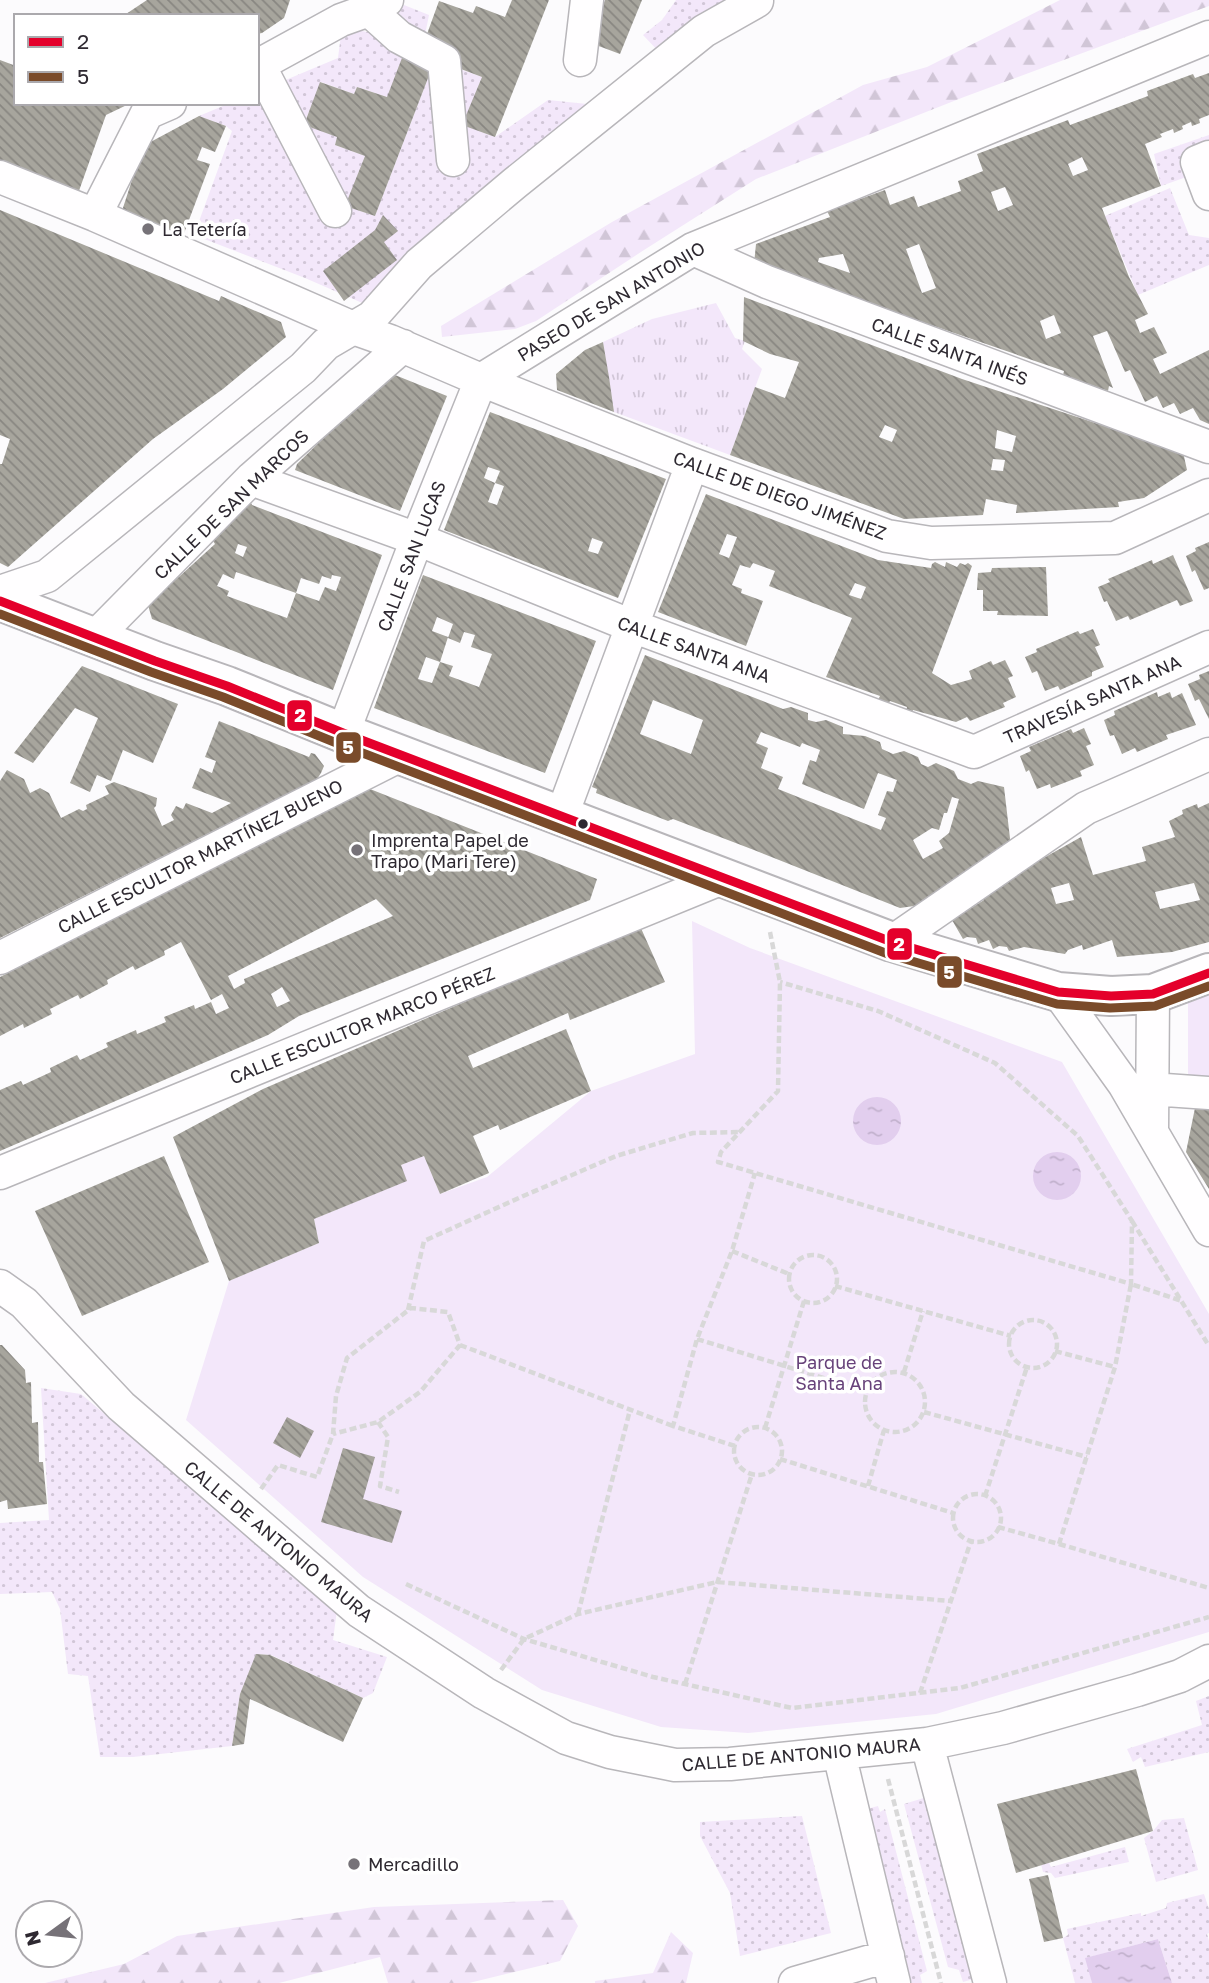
<svg xmlns="http://www.w3.org/2000/svg" width="1209" height="1983" viewBox="0 0 1209 1983" font-family="'Golos Text',sans-serif">
<defs>
<pattern id="grass-tufts" width="24" height="20" patternUnits="userSpaceOnUse" patternTransform="scale(1.75)"><rect width="24" height="20" fill="#f3e7fa"/><path d="M3 7l-1-3M5 7V3M7 7l1-3M15 17l-1-3M17 17v-4M19 17l1-3" fill="none" stroke="#d1c6d7"/></pattern>
<pattern id="forest-firs" width="22" height="20" patternUnits="userSpaceOnUse" patternTransform="scale(1.75)"><rect width="22" height="20" fill="#f3e7fa"/><path d="M5 1l3.5 6h-7zM16 11l3.5 6h-7z" fill="#d1c6d7"/></pattern>
<pattern id="garden-dots" width="8" height="8" patternUnits="userSpaceOnUse" patternTransform="scale(1.75)"><rect width="8" height="8" fill="#f3e7fa"/><path d="M2 2h.1M6 6h.1" fill="none" stroke="#d1c6d7" stroke-width="1.8" stroke-linecap="round"/></pattern>
<pattern id="water-ripples" width="26" height="14" patternUnits="userSpaceOnUse" patternTransform="scale(1.75)"><rect width="26" height="14" fill="#e2ceee"/><path d="M2 4q2-2 4 0t4 0M15 11q2-2 4 0t4 0" fill="none" stroke="#c2b1cd"/></pattern>
<pattern id="building-back-hatch" width="6" height="6" patternUnits="userSpaceOnUse" patternTransform="scale(1.75)"><rect width="6" height="6" fill="#a7a59d"/><path d="M-1 5l2 2M0 0l6 6M5-1l2 2" fill="none" stroke="#888681"/></pattern>
</defs>
<rect width="100%" height="100%" fill="#fcfbfd"/>
<path fill="url(#grass-tufts)" d="M716 303 735 338 745 341 742 349 762 369 730 455 614 412 603 342 652 319Z"/>
<path fill="url(#forest-firs)" d="M1060 0H1209V6L964 97 756 179 644 250 536 321 515 329 442 337 441 326 612 222 863 85 927 67Z
M563 1900 578 1926 560 1961 469 1983H388L380 1957 279 1983H45L124 1964 177 1936 374 1907Z
M671 1932 693 1953 686 1983H595V1981L653 1973Z"/>
<path fill="#f3e7fa" d="M692 921 750 948 1062 1062 1209 1314V1632L936 1714 748 1733 661 1727 542 1690 363 1577 186 1420 229 1281 319 1243 314 1219 406 1181 401 1165 424 1156 440 1194 487 1177 591 1091 695 1054Z
M1209 995V1091L1188 1080V1003Z"/>
<path fill="url(#garden-dots)" d="M676 0H748L661 54 643 35 662 20Z
M404 5 429 15 423 45 387 97 357 87 354 94 321 82 304 124 337 137 335 145 365 156 346 206 375 216 435 60 482 77 463 125 495 137 548 100 597 105 367 305 305 278 194 235 232 131 226 126 199 116 230 103H257V92L338 58 342 27 382 35Z
M1209 135V169L1161 186 1154 154Z
M1170 188 1189 235 1209 238V265L1138 295 1105 216Z
M41 1388 81 1394 337 1610 333 1640 387 1657 373 1693 363 1698 271 1655 257 1654 240 1694 232 1746 133 1757H100L88 1676 68 1674 60 1609 52 1592 0 1594V1523L49 1520Z
M1209 1696V1752L1145 1767 1141 1757 1133 1762 1127 1749 1202 1725 1196 1701Z
M927 1797 977 1978 963 1982 959 1970 948 1967 904 1804Z
M878 1806 880 1812 885 1809 927 1971 920 1975 922 1983H908L863 1810Z
M802 1816 831 1933 740 1956 730 1893 700 1836V1822Z
M1184 1818 1198 1870 1156 1882 1144 1838 1153 1831 1162 1820Z
M1125 1847 1129 1862 1055 1878 1051 1873 1043 1872 1041 1864 1048 1861 1051 1867Z
M1204 1894 1209 1909V1933L1207 1934 1209 1941V1983H1172L1158 1939 1086 1958 1092 1983H1075L1063 1938 1068 1935 1067 1929 1141 1913V1916L1166 1908 1167 1903Z"/>
<path fill="url(#water-ripples)" d="M853 1121a24 24 0 1 1 48 0a24 24 0 1 1-48 0Z
M1033 1176a24 24 0 1 1 48 0a24 24 0 1 1-48 0Z
M1158 1939 1172 1983H1092L1085 1958Z"/>
<path fill="url(#building-back-hatch)" fill-rule="evenodd" d="M147 0H290L284 18 262 33 257 34V16H123Z
M512 0H549L495 137 462 125 482 77 453 66 423 45 439 1 473 13 476 6 505 17Z
M605 0H642L620 54 588 42Z
M405 50 435 60 375 216 345 206 365 156 335 145 337 137 304 125 320 82 354 94 357 87 387 97Z
M0 60 16 66V103H131L106 115 75 202 0 171Z
M1209 73V115L1199 119 1200 123 1192 126 1191 122 1182 126 1183 129 1174 133 1173 129 1160 134 1162 137 1145 144 1161 186 1102 208 1129 277 1148 314 1135 320 1140 333 1154 327 1167 353 1153 359 1160 374 1209 350V424L1200 420 1193 408 1180 414 1174 403 1163 408 1157 396 1145 402 1130 370 1125 372 1107 331 1093 336 1113 388 1109 386 1108 391 1063 375 1064 371 754 264 756 244 830 217 827 211 885 190 890 205 914 196 918 207 961 191 958 181 983 171 977 154 1068 120 1070 125 1148 96 1147 91 1193 74 1195 78ZM1082 157 1088 170 1073 176 1068 164ZM1005 187 1013 205 998 211 991 192ZM919 244 936 288 922 293 906 249ZM843 254 850 273 818 262 819 258ZM1054 315 1061 333 1046 339 1040 321Z
M199 116 226 126 215 152 202 147 197 160 210 164 183 236 167 235 121 214 143 146Z
M0 210 219 301 221 296 281 322 286 337 223 389 153 439 8 567 0 563V464H2L10 439 0 435Z
M383 215 398 231 384 242 397 260 344 301 323 271 375 230Z
M744 297 962 379 1183 452 1187 470 1144 498 1118 502 1119 507 1016 513 1017 505 986 499 983 515 904 519 730 455 755 387 785 398 799 362 770 354 743 341ZM885 425 897 430 892 442 879 437ZM997 430 1016 436 1012 452 995 448ZM993 459 1005 460 1003 471 991 470Z
M603 342 609 377 614 412 557 390 556 374 585 350Z
M390 373 447 396 400 511 295 470 297 464Z
M490 412 666 479 618 598 444 530ZM488 467 500 471 495 483 484 478ZM495 483 504 486 497 505 488 502ZM592 538 603 542 598 554 588 551Z
M706 494 878 560 931 568 932 564 935 562 945 567 946 562 957 567 960 563 965 565 968 563 972 566 932 673 951 685 972 679 969 671 991 661 993 665 1005 660 1013 676 1008 678 1016 697 1003 703 1005 707 970 721 967 717 956 722 913 710 912 713 906 711 907 707 890 701 888 704 878 700 880 696 826 677 852 618 769 586 775 571 753 563 750 568 740 565 732 585 742 589 741 593 763 601 746 646 658 612ZM727 534 737 537 729 558 719 554ZM855 583 866 587 861 599 849 595Z
M251 503 252 505 382 555 333 690 152 619 148 605 215 544 213 541ZM238 544 247 547 243 557 235 553ZM236 572 296 593 301 578 319 584 322 576 331 579 332 575 341 577 336 591 325 587 319 601 296 593 287 618 227 596 229 591 217 586 223 574 234 579Z
M1209 542V588L1204 590 1195 570 1192 572 1186 556 1196 551 1195 548Z
M1173 555 1193 601 1180 606 1177 600 1130 620 1128 616 1116 621 1107 601 1104 602 1098 587 1110 582 1108 579 1152 560 1153 564Z
M1046 567 1048 616 997 615 998 611H983V590H977L978 573 991 572 992 568Z
M423 575 596 641 545 773 374 708ZM437 617 453 624 448 638 460 643 464 632 475 635 471 647 492 654 479 687 449 676 453 666 440 662 432 683 418 679 426 657 440 662 448 637 432 631Z
M1093 629 1100 645 1095 647 1104 667 1092 672V676L1060 690 1058 686 1045 691 1037 671 1032 673 1025 657 1037 652 1036 649 1078 631 1080 634Z
M645 655 783 709 791 707 808 713V720L816 722 826 720 843 727V734L865 736 880 742 882 749 893 754 904 751 918 757 921 764 928 767 936 763 954 771 958 779 971 784 978 781 1004 787 1011 847 921 905 900 908 754 850 673 819 668 821 596 793 597 789 592 787ZM653 700 703 720 691 754 640 734ZM761 732 800 747 802 743 820 750 816 762 810 760 802 784 864 809 878 773 897 780 893 792 887 791 878 815 886 818 881 830 778 789 783 777 761 768 768 748 756 743ZM952 797 959 799 949 833 939 841 943 848 923 859 913 840 932 828 939 830 944 813H947Z
M82 666 178 704 153 763 123 750 111 781 97 775 90 792 70 783 98 718 75 708 33 763 14 753Z
M1209 671V719L1199 699 1195 701 1188 684 1200 679 1199 675Z
M1157 692 1158 697 1170 692 1172 698 1182 693 1196 725 1166 735 1168 739 1137 752 1135 748 1122 754 1114 735 1110 736 1104 720 1115 715 1114 711Z
M219 721 309 757 311 753 315 754 324 766 321 773 317 779 0 938V781L7 770 24 779 30 793 40 788 49 793 61 818 79 809 83 811 87 809 86 805 109 794 105 786 114 782 157 798 156 806 154 808 162 826 174 820 171 815 176 806 183 809 186 803 212 813 231 803 192 788 200 768 212 773 216 761 205 757Z
M1084 728 1091 744 1086 746 1094 765 1080 771 1082 776 1069 781 1051 788 1050 784 1037 789 1029 770 1026 772 1020 756 1031 751 1029 747 1071 729 1073 733Z
M370 789 597 879 590 900 299 1016 268 1035 0 1151V1090L21 1081 23 1085 51 1072 50 1068 77 1055 80 1060 108 1047 106 1043 136 1030 137 1034 166 1022 164 1017 194 1005 195 1009 211 1002 216 1014 229 1008 222 994 211 1000 181 942 164 951 165 955 135 970 133 966 107 980 108 984 80 999 78 995 50 1009 52 1014 24 1028 23 1024 0 1036V977L364 790ZM376 899 393 916 244 979 245 983 234 989 228 976ZM282 987 290 1001 277 1007 271 994Z
M1209 803V942L1172 952 1117 957 1112 940 1083 950 1082 945 1068 950 1065 954 1024 947 1009 951 1007 947 999 946 993 949 989 940 978 944 976 938 967 937 963 939 952 920 984 900 982 897 990 894 1009 882 1008 878 1081 837 1093 875 1146 861 1142 847 1175 837 1169 821 1183 814 1182 810 1197 804 1198 808ZM1069 883 1074 900 1056 904 1051 888ZM1194 883 1200 900 1160 909 1155 892Z
M640 926 665 982 570 1020 568 1013 468 1056 473 1068 566 1029 591 1091 500 1130 498 1125 473 1136 489 1173 440 1194 424 1156 401 1165 407 1181 314 1219 319 1243 229 1281 173 1137 263 1089Z
M1196 1103 1209 1106V1189L1186 1152Z
M164 1156 209 1262 82 1316 35 1211Z
M0 1345H2L25 1370 26 1383 31 1382 32 1423 38 1422 39 1462H43L47 1504 8 1509 7 1500 0 1502Z
M287 1417 314 1431 300 1458 273 1443Z
M343 1448 375 1457 363 1499 402 1511 392 1543 321 1522Z
M256 1654 270 1655 363 1698 343 1742 250 1699 244 1744 232 1746 240 1694Z
M1136 1769 1153 1831 1016 1873 997 1804Z
M1048 1875 1063 1938 1044 1942 1029 1879Z"/>
<g fill="none" stroke-linecap="round" stroke-linejoin="round">
<g stroke="#b8b6ba" stroke-width="35">
<path id="minor" d="M369 10 399 37 444 61 453 160
M580 60 587 0
M259 65 335 211
M257 66 341 20 369 10 387 0
M1209 157 1197 162 1209 194
M0 177 95 215 353 328 390 341 481 380 693 249 1209 37
M95 215 147 113 170 103
M693 249 767 282 1209 447
M251 479 417 539 632 626 974 752 1209 647
M0 592 47 576 303 368 326 344 372 317 419 264 515 183 704 31 757 1
M94 638 251 479 403 346
M343 733 417 539 481 380 692 464 887 536 931 543 1115 538 1209 495
M562 815 692 464
M892 942 1086 808 1209 754
M0 958 401 755
M1058 992 1124 1084 1209 1230
M1151 1089 1209 1093
M1152 1132 1153 994
M0 1173 725 877
M0 1286 24 1303 121 1406 359 1611 484 1693 566 1738 610 1752 675 1765 730 1764 927 1744 1003 1728 1137 1690 1180 1676 1209 1661
M927 1744 990 1983
M839 1753 894 1983
M795 1983 888 1956"/>
</g>
<g stroke="#b8b6ba" stroke-width="42">
<path id="major" d="M0 601 155 661 227 686 343 733 892 942 1058 992 1111 996 1153 994 1209 973"/>
</g>
<path stroke="#d8d8d8" stroke-width="4.5" stroke-dasharray="7 3.5" stroke-linecap="butt" d="M770 932 780 982 778 1091 721 1152 718 1162 1131 1284 1132 1221 1078 1136 995 1063 878 1011 780 982
M1132 1221 1209 1346
M732 1251 789 1274
M789 1279a24 24 0 1 1 48 0a24 24 0 1 1-48 0Z
M835 1286 1011 1336
M408 1310 424 1241 521 1197 616 1156 693 1133 739 1132
M1009 1344a24 24 0 1 1 48 0a24 24 0 1 1-48 0Z
M697 1339 866 1391
M460 1345 673 1426
M1055 1351 1115 1367
M865 1402a30 30 0 1 1 60 0a30 30 0 1 1-60 0Z
M904 1372 923 1311
M924 1412 1087 1457
M378 1422 388 1437 380 1486 399 1492
M734 1451a24 24 0 1 1 48 0a24 24 0 1 1-48 0Z
M765 1428 804 1301
M735 1446 673 1426 697 1339 732 1251 755 1173
M780 1459 953 1513
M868 1486 884 1430
M261 1489 278 1465 317 1477 333 1434 336 1396 347 1358 411 1308 448 1312 460 1345 420 1392 378 1422 333 1434
M953 1518a24 24 0 1 1 48 0a24 24 0 1 1-48 0Z
M985 1496 1027 1367
M998 1527 1059 1544 1115 1367 1131 1284 1182 1301
M1059 1544 1209 1588
M406 1584 524 1639 653 1677 792 1708 960 1688 1209 1617
M578 1614 630 1410
M501 1670 524 1639 578 1614 717 1582 951 1601
M685 1684 752 1474
M920 1693 971 1541
M888 1779 941 1983"/>
<use href="#minor" stroke="#fffeff" stroke-width="32"/>
<use href="#major" stroke="#fffeff" stroke-width="38"/>
<g stroke="#fff" stroke-width="14">
<path id="bus-1" d="M0 601 155 661 227 686 343 733 892 942 1058 992 1111 996 1153 994 1209 973"/>
</g>
<g stroke="#fff" stroke-width="14">
<path id="bus-2" d="M0 614 151 672 223 697 339 744 888 954 1057 1004 1110 1008 1155 1006 1209 986"/>
</g>
<use href="#bus-1" stroke="#e4002b" stroke-width="9"/>
<use href="#bus-2" stroke="#7a4b2a" stroke-width="9"/>
</g>
<g fill="#767278" stroke="#fff" stroke-width="2.5">
<circle cx="148" cy="229" r="7"/>
<circle cx="357" cy="850" r="7"/>
<circle cx="354" cy="1864" r="7"/>
</g>
<circle fill="#2e2931" stroke="#fff" stroke-width="2.5" cx="583" cy="824" r="6"/>
<g text-anchor="middle" dominant-baseline="central" stroke-width="7" stroke-linejoin="round" paint-order="stroke">
<g font-size="18" fill="#2e2931" stroke="#fff" text-anchor="start">
<text x="162" y="229">La Tetería</text>
<text x="371" y="840">Imprenta Papel de<tspan x="371" dy="21">Trapo (Mari Tere)</tspan></text>
<text x="368" y="1864">Mercadillo</text>
</g>
<g font-size="18" fill="#2e2931" stroke="#fff">
<text transform="translate(611 301) rotate(-31)">PASEO DE SAN ANTONIO</text>
<text transform="translate(950 351) rotate(20)">CALLE SANTA INÉS</text>
<text transform="translate(780 495) rotate(20)">CALLE DE DIEGO JIMÉNEZ</text>
<text transform="translate(231 504) rotate(-44)">CALLE DE SAN MARCOS</text>
<text transform="translate(411 556) rotate(-69)">CALLE SAN LUCAS</text>
<text transform="translate(694 649) rotate(20)">CALLE SANTA ANA</text>
<text transform="translate(1092 699) rotate(-24)">TRAVESÍA SANTA ANA</text>
<text transform="translate(200 856) rotate(-27)">CALLE ESCULTOR MARTÍNEZ BUENO</text>
<text transform="translate(362 1025) rotate(-22)">CALLE ESCULTOR MARCO PÉREZ</text>
<text transform="translate(279 1541) rotate(40)">CALLE DE ANTONIO MAURA</text>
<text transform="translate(801 1754) rotate(-5)">CALLE DE ANTONIO MAURA</text>
</g>
<g font-size="18" fill="#67427a" stroke="#fff">
<text x="839" y="1362">Parque de<tspan x="839" dy="21">Santa Ana</tspan></text>
</g>
</g>
<g stroke="#fff" stroke-width="2.5">
<rect x="286" y="699" width="27" height="33" rx="7" fill="#e4002b"/>
<rect x="335" y="731" width="27" height="33" rx="7" fill="#7a4b2a"/>
<rect x="886" y="927" width="27" height="34" rx="7" fill="#e4002b"/>
<rect x="936" y="955" width="27" height="34" rx="7" fill="#7a4b2a"/>
</g>
<g font-size="19" text-anchor="middle" font-weight="bold" fill="#fff">
<text x="300" y="722">2</text>
<text x="348" y="754">5</text>
<text x="899" y="951">2</text>
<text x="949" y="979">5</text>
</g>
<rect x="14" y="14" width="245" height="91" fill="#ffffff" stroke="#aba9ad" stroke-width="2"/>
<rect x="28" y="37" width="35" height="10" fill="#e4002b" stroke="#aba9ad" stroke-width="2"/>
<text x="77" y="49" font-size="21" fill="#2e2931">2</text>
<rect x="28" y="72" width="35" height="10" fill="#7a4b2a" stroke="#aba9ad" stroke-width="2"/>
<text x="77" y="84" font-size="21" fill="#2e2931">5</text>
<g transform="translate(49 1934) rotate(255)"><circle r="33" fill="#ffffff" stroke="#aba9ad" stroke-width="2"/>
<path d="M0-5L12 26L0 18L-12 26Z" fill="#767278"/>
<text y="-10" font-size="19" font-weight="bold" text-anchor="middle" fill="#2e2931">N</text>
</g>
</svg>
